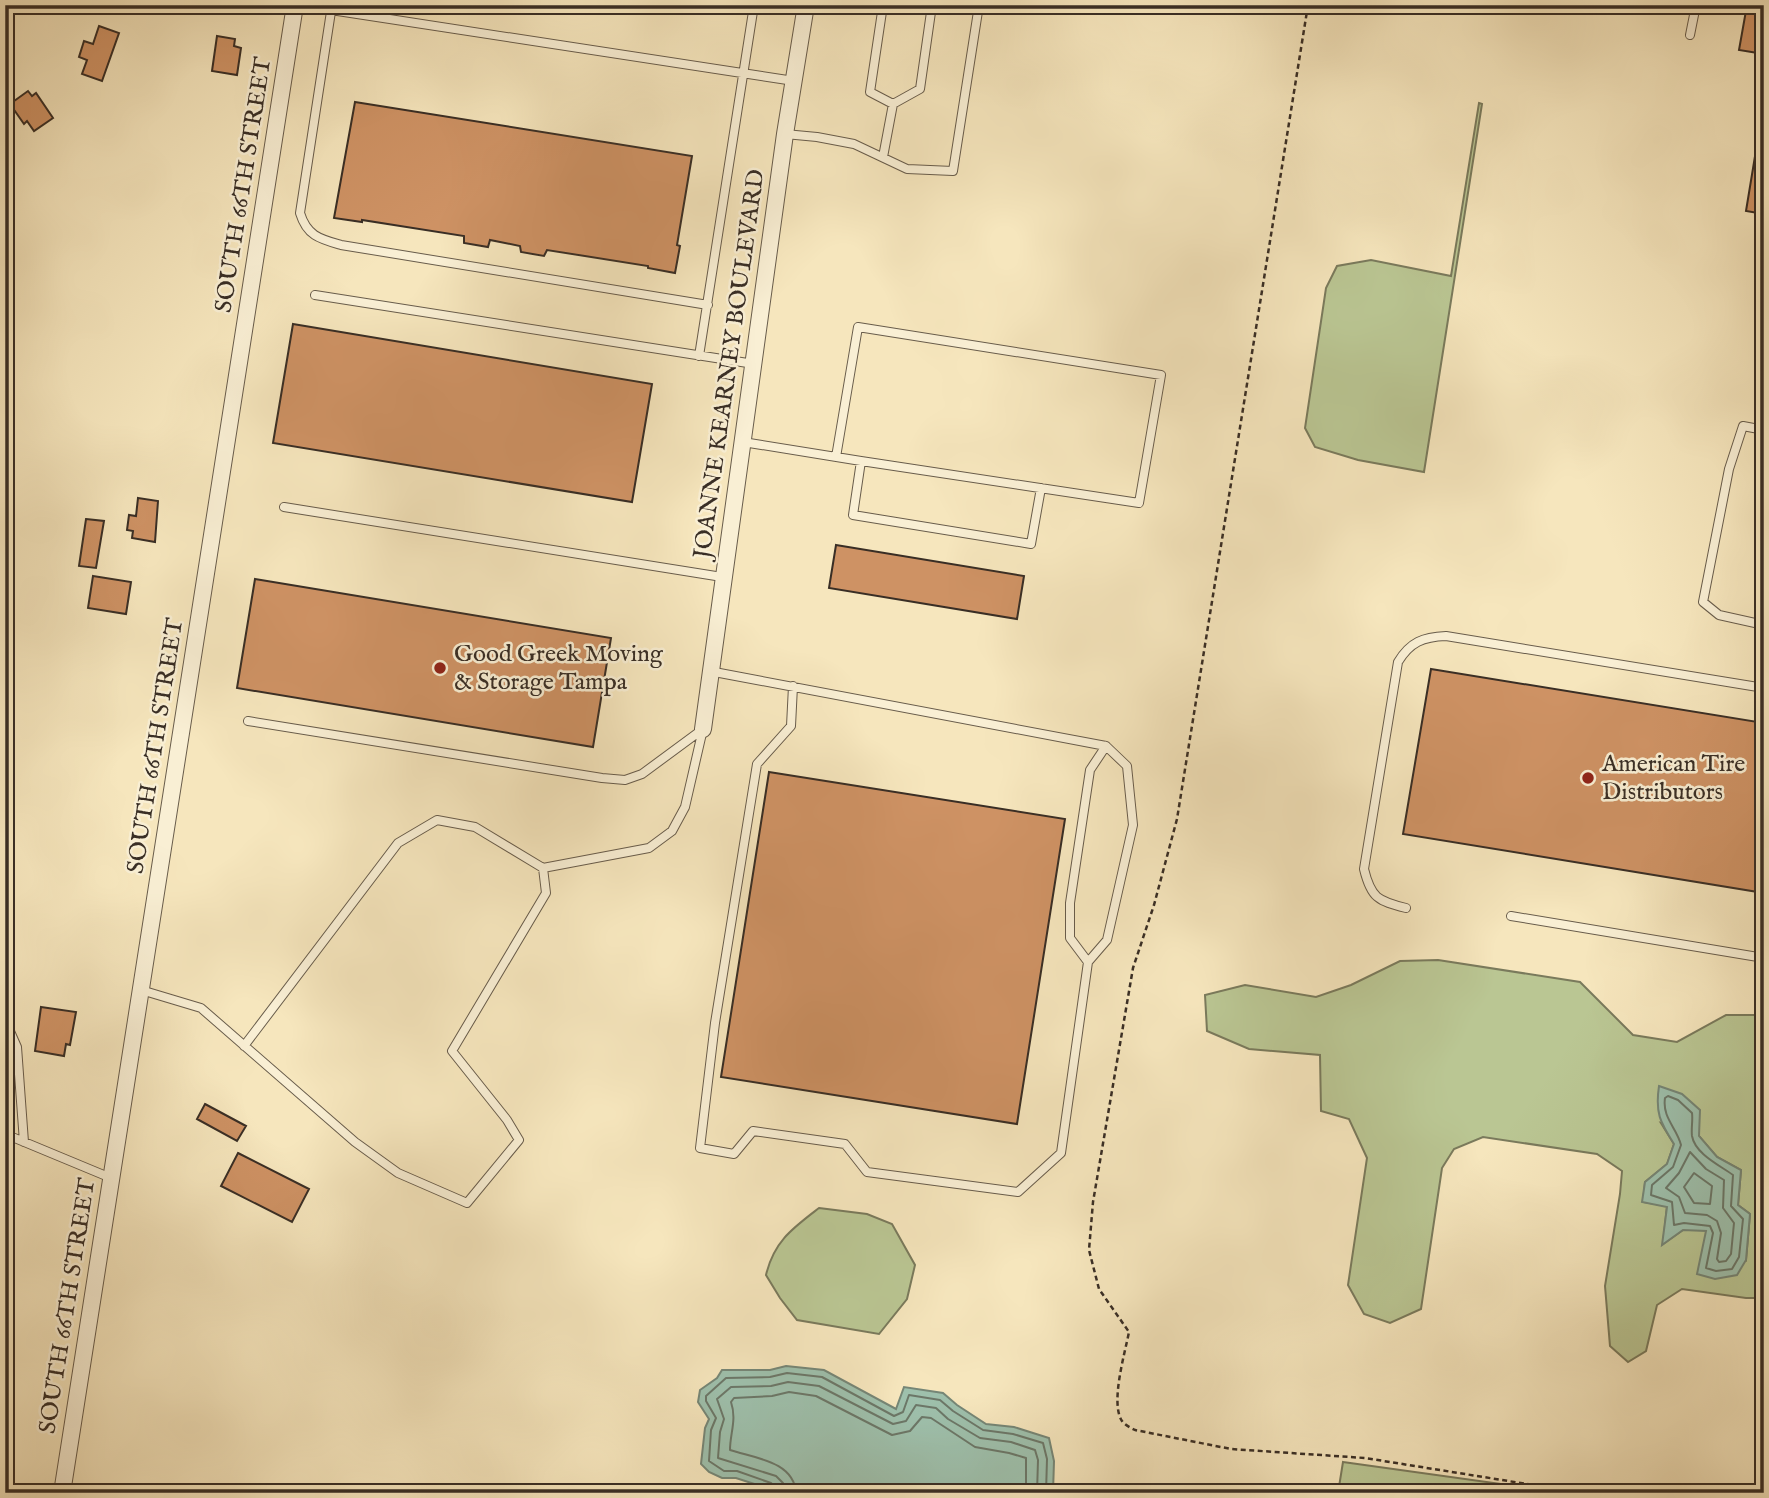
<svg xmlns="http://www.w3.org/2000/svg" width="1769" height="1498" viewBox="0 0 1769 1498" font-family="'IM FELL English',serif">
<rect width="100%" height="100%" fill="#f6e6bd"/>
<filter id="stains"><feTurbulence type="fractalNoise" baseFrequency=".00286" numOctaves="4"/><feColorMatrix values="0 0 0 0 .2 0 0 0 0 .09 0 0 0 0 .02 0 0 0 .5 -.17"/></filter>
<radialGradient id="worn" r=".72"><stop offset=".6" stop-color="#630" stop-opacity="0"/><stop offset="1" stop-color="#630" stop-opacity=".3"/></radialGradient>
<path fill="#bac693" stroke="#7a7a5c" stroke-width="2" fill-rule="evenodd" d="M1479 103 1482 104 1424 472 1358 460 1315 447 1305 428 1326 288 1337 266 1371 260 1451 276Z
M1438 960 1580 982 1633 1035 1677 1042 1726 1015H1764V1298H1746L1682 1289 1657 1305 1646 1351 1628 1362 1610 1346 1605 1286 1620 1194 1622 1171 1597 1154 1483 1137 1454 1149 1442 1168 1421 1309 1390 1323 1364 1314 1348 1285 1367 1158 1349 1119 1321 1111 1320 1055 1249 1049 1207 1031 1205 995 1245 985 1316 997 1351 985 1400 961ZM1661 1123 1699 1136 1717 1157 1741 1170 1738 1205 1750 1214 1746 1260 1706 1230H1683L1663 1244 1667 1206 1643 1202 1645 1182 1667 1164 1674 1144Z
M819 1208 867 1214 892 1224 915 1265 907 1299 879 1334 797 1320 780 1298 766 1275C774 1241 793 1228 819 1208Z
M1343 1462 1565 1493H1338Z"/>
<path fill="#9ec0ac" stroke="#768676" stroke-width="2" d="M1659 1086 1682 1094 1700 1110 1699 1136 1717 1157 1741 1170 1738 1205 1750 1214 1746 1260 1737 1275 1715 1279 1697 1274 1706 1231 1683 1230 1662 1245 1667 1207 1642 1202 1645 1182 1667 1164 1674 1144C1660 1122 1655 1113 1659 1086Z
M786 1366 824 1370 896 1409 904 1387 943 1393 957 1405 986 1424 1014 1427 1049 1438 1054 1461 1053 1493H782L736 1478H722L709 1472 701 1464 705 1428 709 1419 698 1402 700 1390 717 1378 722 1370H770Z"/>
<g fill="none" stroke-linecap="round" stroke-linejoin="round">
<path stroke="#6c7768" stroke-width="2" d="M1668 1096 1678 1100 1692 1113C1693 1120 1691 1129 1692 1136 1695 1154 1721 1166 1733 1175L1731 1206 1743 1219 1739 1257 1732 1269 1716 1271 1706 1268 1713 1233 1710 1226 1684 1223 1674 1225 1672 1202 1651 1195 1652 1185 1673 1167 1681 1145C1677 1128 1662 1118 1665 1098Z
M1690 1152 1706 1169 1724 1180 1723 1208 1734 1223 1731 1254 1726 1261 1719 1262 1717 1259 1721 1233 1717 1221 1707 1215 1685 1213 1679 1197 1666 1188 1679 1173Z
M1694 1173 1712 1186 1710 1204 1694 1203 1684 1187Z
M776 1493 775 1487 771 1483 737 1471H724L709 1461 711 1430 716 1418 706 1401V1396L726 1378 770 1377 787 1373 822 1377 894 1416 903 1412 909 1395 940 1400 953 1411 983 1430 1013 1434 1043 1443 1047 1459 1046 1493
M785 1493 783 1483 776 1476 718 1458 720 1432 724 1419 717 1399 731 1387 771 1386 788 1382 819 1386 893 1424 906 1421 916 1405 936 1408 948 1419 980 1438 1011 1442 1035 1450 1038 1460 1037 1493
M796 1493C794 1461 754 1458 730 1450 730 1433 737 1420 731 1402L734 1398 772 1396 789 1392 816 1396 892 1435 910 1431 922 1417 931 1418 975 1447 1009 1453 1026 1458V1493"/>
</g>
<path fill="#ce9264" stroke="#392e25" stroke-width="2" d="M1747 5H1764V54L1739 50Z
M99 26 119 33 102 81 82 74 87 60 79 57 84 41 93 44Z
M217 36 235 39 234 46 241 48 237 75 212 71Z
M28 91 32 96 36 93 53 118 34 131 27 121 24 124 10 104Z
M355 102 692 156 677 245 680 246 675 273 648 268V266L547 250 544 256 521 252 520 246 490 240 488 247 464 243V236L362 220V222L334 218Z
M1756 150 1764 151V214L1746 211Z
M293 324 652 384 632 502 273 443Z
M138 498 158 501 155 542 132 538 133 531 127 530 129 515 136 516Z
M86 519 104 521 96 568 79 566Z
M836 545 1024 576 1017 619 829 588Z
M93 576 131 582 126 614 88 608Z
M255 579 611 638 593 747 237 688Z
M1431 669 1764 723V893L1403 834Z
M769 772 1065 819 1017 1124 721 1077Z
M41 1007 76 1012 70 1045 66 1044 64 1056 35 1051Z
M205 1104 246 1126 237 1141 197 1119Z
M238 1153 309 1189 292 1222 221 1186Z"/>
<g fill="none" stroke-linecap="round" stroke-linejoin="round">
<g stroke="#685c4b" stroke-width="10">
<path id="service" d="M332 5 300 213C307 236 320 239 341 245L708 305
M883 5 870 92 893 104
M331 10 794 81
M5 33 9 37 10 48 5 56
M1690 35 1696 5
M893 104 920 89 932 5
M785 134 817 137 854 144 907 169 953 171 979 5
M883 157 893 104
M315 295 754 364
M699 356 754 5
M1764 430 1743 426 1729 469 1703 602 1719 615 1764 625
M743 442 861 461 1139 503 1161 375 858 327 836 457
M861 461 853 515 1031 544 1041 488
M284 507 722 577
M709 671 1106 746 1127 766 1133 825 1107 940 1088 962 1061 1153 1018 1192 867 1172 845 1144 753 1131 734 1154 700 1148 715 1023 757 764 791 726 793 686
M248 721 602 778 625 780 642 774 703 729
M543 868 649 848 672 831 685 807 703 729
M1406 908C1378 901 1371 898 1364 869L1398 662C1410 642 1423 637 1446 636L1764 688
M1511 916 1764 958
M1088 962 1070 938V903L1090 770 1106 746
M141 990 201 1008 355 1142 398 1173 467 1203 519 1140 507 1120 452 1051 546 893 543 868 475 827 437 820 398 843 244 1046
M5 1020 17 1047 24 1142
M5 1134 111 1178"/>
</g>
<g stroke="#685c4b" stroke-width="18">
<path id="minor" d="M703 729 785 134 806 5
M62 1493 295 5"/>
</g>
<path stroke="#392e25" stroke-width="2.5" stroke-dasharray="5 3.5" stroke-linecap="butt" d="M1308 5 1177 819 1154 905 1133 968 1093 1202 1089 1250 1099 1289 1129 1332C1125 1353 1110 1403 1122 1421 1125 1425 1131 1428 1135 1430L1231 1449 1365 1458 1583 1493"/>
<use href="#service" stroke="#f9efd4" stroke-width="8"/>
<use href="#minor" stroke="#f9efd4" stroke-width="16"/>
</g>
<g fill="#8f2418" stroke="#f9efd4" stroke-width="2.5">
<circle cx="440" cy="668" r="7"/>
<circle cx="1588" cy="778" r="7"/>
</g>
<g text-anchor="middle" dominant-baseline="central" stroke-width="5" stroke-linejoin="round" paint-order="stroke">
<g font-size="24" fill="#392e25" stroke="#f9efd4">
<text transform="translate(244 185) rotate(-81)">SOUTH 66TH STREET</text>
<text transform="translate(730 364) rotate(-82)">JOANNE KEARNEY BOULEVARD</text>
<text transform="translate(156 746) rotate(-81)">SOUTH 66TH STREET</text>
<text transform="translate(68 1306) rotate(-81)">SOUTH 66TH STREET</text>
</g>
<g font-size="24" fill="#392e25" stroke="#f9efd4" text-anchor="start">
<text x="454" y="654">Good Greek Moving<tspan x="454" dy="28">&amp; Storage Tampa</tspan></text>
<text x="1602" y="764">American Tire<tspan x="1602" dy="28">Distributors</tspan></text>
</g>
</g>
<rect width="1769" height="1498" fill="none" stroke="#f6e6bd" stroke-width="28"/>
<rect x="7" y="7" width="1755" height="1484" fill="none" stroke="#392e25" stroke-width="3.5"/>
<rect x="14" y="14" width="1741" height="1470" fill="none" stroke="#392e25" stroke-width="2"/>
<rect width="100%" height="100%" filter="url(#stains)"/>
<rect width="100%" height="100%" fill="url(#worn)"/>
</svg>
